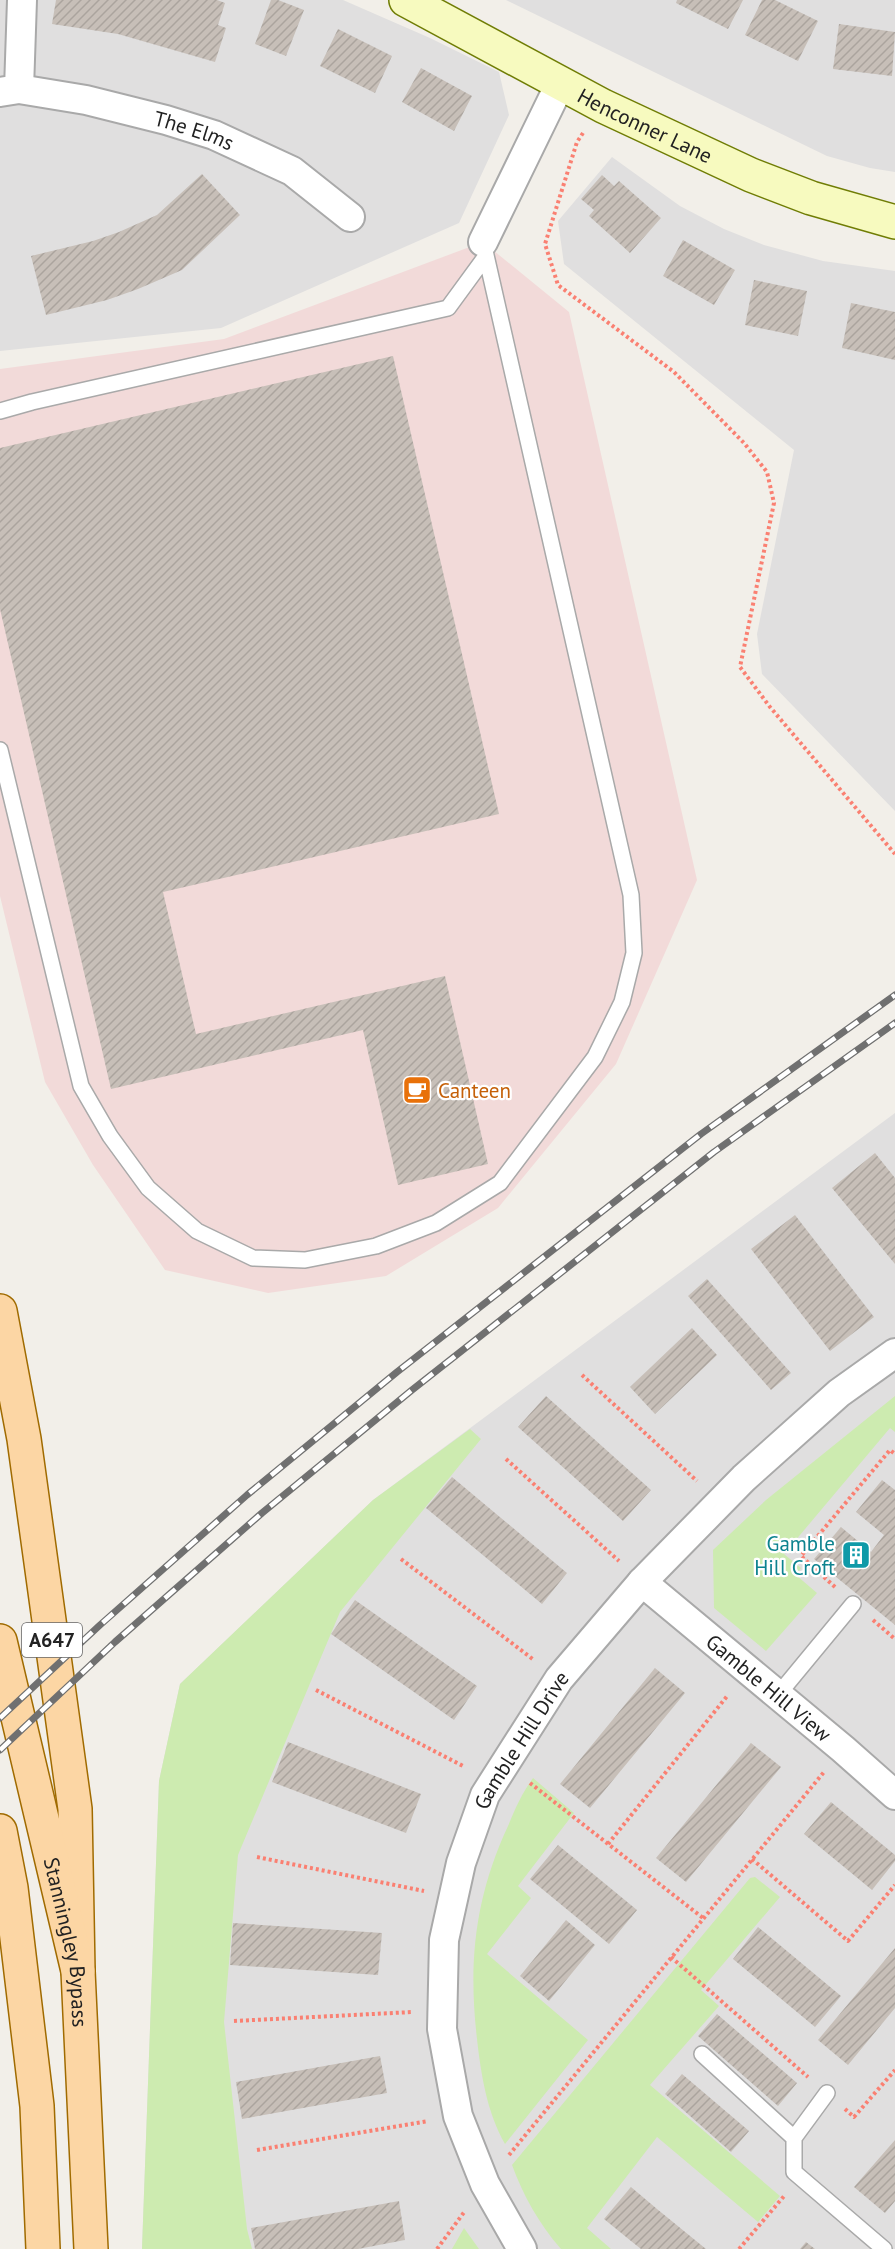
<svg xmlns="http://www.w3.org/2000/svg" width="895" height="2249" viewBox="0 0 895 2249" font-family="'PT Sans',sans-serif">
<defs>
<pattern id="building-hatch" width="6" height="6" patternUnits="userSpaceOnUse" patternTransform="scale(1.5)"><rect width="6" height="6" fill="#c7bfb8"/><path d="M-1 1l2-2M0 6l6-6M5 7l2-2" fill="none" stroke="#aba49e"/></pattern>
</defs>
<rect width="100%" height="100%" fill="#f2efe9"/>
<path fill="#e0dfdf" d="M0 0H343L430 38 499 72 509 115 459 223 221 328 0 351Z
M506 0H895V172L870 168 827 156Z
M612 157 680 206 724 229 764 245 823 261 895 271V811L762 674 757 634 794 450 564 264 558 221Z
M895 1113V2249H142L159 1781 180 1684 373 1500Z"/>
<path fill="#f2dad9" d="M483 242 569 312 697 880 616 1064 498 1208 386 1276 268 1293 165 1270 93 1165 45 1082 0 896V369L224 339Z"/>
<path fill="#cdebb0" d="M895 1396V1432L890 1428 784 1554 801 1568 796 1575 817 1593 766 1651 714 1608 713 1550 766 1500Z
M470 1429 481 1439 340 1612 238 1855 224 2022 247 2229 252 2249H142L159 1781 180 1684 373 1500Z
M533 1778 574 1813 518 1886 531 1898 487 1954 588 2040 505 2144C487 2112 481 2075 477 2039 468 1962 475 1897 508 1826 515 1809 522 1793 533 1778Z
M755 1877 780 1897 701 1990 719 2006 650 2085 780 2196 758 2222 657 2137 587 2228 611 2249H561C539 2224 523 2195 512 2165L750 1878Z
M464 2228 479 2249H452Z"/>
<path fill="url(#building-hatch)" d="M56 0H217L225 3 218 25 226 28 215 62 118 34 52 24Z
M271 0H278L304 10 286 56 255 44Z
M677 0H743L728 29 676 3Z
M762 0H775L818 21 798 61 745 35Z
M839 24 895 32 892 76 833 69Z
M338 29 392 56 375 93 320 66Z
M421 68 472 96 454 131 402 102Z
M202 174 240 215 182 270 138 289 107 300 46 315 31 256 93 241 119 232 157 215Z
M602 175 614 186 619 181 661 218 630 253 589 216 594 210 581 199Z
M683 240 735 270 714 305 663 276Z
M754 280 807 291 798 336 745 325Z
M851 303 895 312V360L842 348Z
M393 356 499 814 163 892 196 1034 445 976 488 1164 398 1185 363 1030 111 1089 0 609V448Z
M875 1153 895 1178V1264L832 1188Z
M795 1215 874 1317 830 1351 751 1249Z
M707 1279 791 1373 771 1390 688 1296Z
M692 1328 717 1355 655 1414 630 1387Z
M546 1396 651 1490 623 1521 518 1427Z
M452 1477 567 1573 542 1604 426 1508Z
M882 1480 895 1490V1625L814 1559 841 1527 871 1552 884 1535 856 1512Z
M355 1600 477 1686 454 1720 331 1634Z
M655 1668 685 1693 590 1808 560 1784Z
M288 1742 421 1794 406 1833 272 1782Z
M751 1743 781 1767 686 1882 656 1858Z
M831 1802 895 1855V1861L872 1890 804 1834Z
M558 1845 637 1910 609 1944 530 1879Z
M566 1920 595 1945 549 2001 520 1976Z
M233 1923 382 1933 378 1975 230 1965Z
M758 1927 841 1996 815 2027 733 1959Z
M895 1948V2008L848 2065 818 2040Z
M717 2014 797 2083 778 2106 698 2036Z
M380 2056 387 2093 242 2119 236 2082Z
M682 2074 749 2131 731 2152 665 2094Z
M895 2140V2201L885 2213 854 2187Z
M631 2187 657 2209 706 2249H641L631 2241 604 2219Z
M399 2201 405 2240 358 2249H255L251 2228Z
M806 2242 815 2249H800Z"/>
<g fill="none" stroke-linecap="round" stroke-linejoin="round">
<g stroke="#a9a9a9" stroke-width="18">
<path id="lane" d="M0 411 32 402 448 308 486 256
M0 750 81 1086 110 1136 148 1188 197 1231 253 1258 305 1260 376 1246 436 1223 500 1183 595 1057 622 1002 634 953 631 895 483 242
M777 1696 853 1604
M702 2054 794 2138V2172L884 2249
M794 2138 827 2093"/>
</g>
<g stroke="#a9a9a9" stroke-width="32">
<g id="street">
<path id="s1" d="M19 89 86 100 166 120 214 135 292 171 350 217"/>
<path d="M0 92 19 89 22 0"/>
<path d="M483 242 561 82"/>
<path id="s2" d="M642 1582 843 1749 895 1795"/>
<path id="s3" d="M522 2249 485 2184 458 2116 442 2029 444 1940 461 1863 485 1795 559 1679 642 1582 744 1478 839 1393 895 1353"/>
</g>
</g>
<g stroke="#707d05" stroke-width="36">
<g id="secondary">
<path id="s4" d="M406 0 603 106 751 175 811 198 895 222"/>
</g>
</g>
<g stroke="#a06b00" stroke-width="36">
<g id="primary">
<path d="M0 1311 24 1439 75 1809 78 1971"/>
<path id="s5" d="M0 1641 78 1971 91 2249"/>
<path d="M0 1831 11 1888 37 2106 43 2249"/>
</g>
</g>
<path stroke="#fa8072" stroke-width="4" stroke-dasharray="3 3" stroke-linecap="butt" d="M583 133 577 142 545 244 558 285 674 372 744 443 767 472 774 503 740 667 770 707 895 854
M582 1375 697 1481
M506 1459 619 1561
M401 1559 534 1660
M835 1587 801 1556 890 1450 895 1454
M873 1620 895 1639
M316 1690 465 1767
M530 1783 703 1918
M608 1844 728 1695
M257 1857 424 1891
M752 1859 848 1941 895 1885
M671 1957 808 2077
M234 2021 413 2012
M845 2109 854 2117 895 2070
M257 2150 428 2121
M509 2155 824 1772
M437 2249 465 2211
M739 2249 785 2195"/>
<use href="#lane" stroke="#fff" stroke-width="15"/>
<use href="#street" stroke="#fff" stroke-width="28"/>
<use href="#secondary" stroke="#f7fabf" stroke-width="33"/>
<use href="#primary" stroke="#fcd6a4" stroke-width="33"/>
<g stroke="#707070" stroke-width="7">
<path id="rail" d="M0 1718 100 1625 247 1495 397 1372 701 1134 895 995
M0 1750 115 1642 262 1513 412 1390 714 1152 895 1023"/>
</g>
<use href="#rail" stroke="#fff" stroke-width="4.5" stroke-dasharray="14" stroke-linecap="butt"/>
</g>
<defs>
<g id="cafe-square" transform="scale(1.5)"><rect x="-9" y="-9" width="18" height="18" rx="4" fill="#e8710a" stroke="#fff"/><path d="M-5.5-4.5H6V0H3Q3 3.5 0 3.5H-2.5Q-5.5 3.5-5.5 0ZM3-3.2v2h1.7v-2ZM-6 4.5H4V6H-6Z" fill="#fff"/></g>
<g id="building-square" transform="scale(1.5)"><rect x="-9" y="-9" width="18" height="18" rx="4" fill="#0f9aa8" stroke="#fff"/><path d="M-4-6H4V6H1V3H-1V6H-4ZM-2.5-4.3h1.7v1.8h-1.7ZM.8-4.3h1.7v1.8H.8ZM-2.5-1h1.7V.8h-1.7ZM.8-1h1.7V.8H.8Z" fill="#fff"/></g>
</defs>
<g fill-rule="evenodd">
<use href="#cafe-square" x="417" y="1090"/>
<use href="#building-square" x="856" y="1555"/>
</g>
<g text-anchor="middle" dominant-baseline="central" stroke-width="4.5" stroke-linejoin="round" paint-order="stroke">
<rect fill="#fff" stroke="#646464" stroke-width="1.5" x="22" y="1623" width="60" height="34" rx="4.5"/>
<g font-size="20" font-weight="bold" fill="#222">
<text x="52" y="1640">A647</text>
</g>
<g font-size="21" fill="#222" stroke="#fff">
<text stroke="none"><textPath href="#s4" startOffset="270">Henconner Lane</textPath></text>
<text stroke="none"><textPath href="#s1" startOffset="180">The Elms</textPath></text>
<text stroke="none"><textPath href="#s2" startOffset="165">Gamble Hill View</textPath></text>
<text stroke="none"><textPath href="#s3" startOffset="542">Gamble Hill Drive</textPath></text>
<text stroke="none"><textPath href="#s5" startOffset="309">Stanningley Bypass</textPath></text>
</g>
<g font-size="21" fill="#c56008" stroke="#fff" text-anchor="start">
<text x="438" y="1090">Canteen</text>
</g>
<g font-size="21" fill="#0d838f" stroke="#fff" text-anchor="end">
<text x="835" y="1543">Gamble<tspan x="835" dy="24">Hill Croft</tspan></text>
</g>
</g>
</svg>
